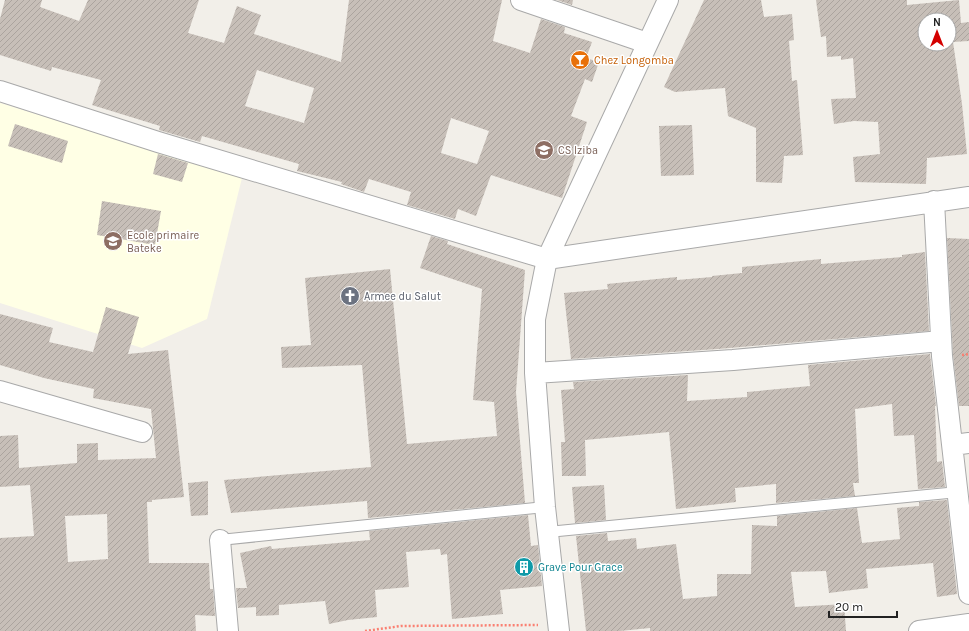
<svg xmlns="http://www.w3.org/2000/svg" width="969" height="631" viewBox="0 0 969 631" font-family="Karla,sans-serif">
<defs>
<pattern id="building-hatch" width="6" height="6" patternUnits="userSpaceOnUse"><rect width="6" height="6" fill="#c7bfb8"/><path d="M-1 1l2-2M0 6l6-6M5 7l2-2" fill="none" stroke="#aba49e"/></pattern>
</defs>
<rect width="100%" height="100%" fill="#f2efe9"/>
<path fill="#ffffe5" d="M0 103 242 178 207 319 142 348 0 303Z"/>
<path fill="url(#building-hatch)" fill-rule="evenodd" d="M5 0H42L40 7 79 21 88 0H199L188 33 224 43 237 6 261 15 254 34 341 62 349 0H502L493 41 530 53 541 19 565 27 564 33 592 42 586 58 599 62 592 82 585 79 571 116 587 122 562 198 491 175 476 216 458 209 455 219 407 205 411 192 369 179 364 192 341 184 342 182 297 171 299 164 202 136 200 142 159 130 160 126 92 105 101 80 52 67 51 71 0 55V19ZM257 70 314 88 304 123 245 106ZM451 118 489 131 477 164 441 153Z
M557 0H573L572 5Z
M704 0H761L764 17 792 14 794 40 789 41 792 81 797 80 803 155 784 156 782 183 756 182V128L728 116 725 88 675 92 664 87Z
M816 0H907V5L959 0 961 23 969 22V41L953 42 962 104 967 154 927 158 926 184 855 182 853 157 880 154 878 122 854 121 834 124 831 99 856 98 853 58 841 60V56L827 57 826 36 821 37ZM925 20H949V44H925Z
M15 124 68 141 62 163 8 146Z
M692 125 694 175 661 176 659 126Z
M158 154 188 163 182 182 153 174Z
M102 201 161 211 155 245 97 235Z
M431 236 448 241 447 244 525 270 516 392 525 503 368 518 367 501 231 513 224 480 371 467 362 365 282 368 281 347 311 345 305 278 390 269 407 444 497 436 494 402 473 400 482 289 420 268Z
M947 238 969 239V406H959L953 355Z
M925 252 929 331 718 349 571 359 564 293 608 289 607 284 677 277V280L712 277V276L742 273V267L821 259V264L902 257V255Z
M106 307 139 317 128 354 168 350 184 497 152 500V502H147L149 563H209L210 589H213L215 616 195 615 196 631H0V538L34 536 30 485 0 487V436L18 435 19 468 77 463V444L98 443V460L156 458 151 409 93 398 94 389 44 378 0 365V314L53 328 49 342 93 352ZM107 514 108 559 68 562 65 516Z
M930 354 936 406H935L937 462 942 461 945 487 918 489 914 435 894 436 892 404 855 409 859 483H853L855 496 776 503V484L735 488 736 502 676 509 669 432 585 440 586 476H562L561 442H565L561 390 574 389 573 382 688 375 687 401 747 397V392L810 386 808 365Z
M208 481V515L191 516 188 483Z
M604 485 606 520 575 523 572 487Z
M947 500 957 594 937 597 933 563 866 569 868 588 829 593 826 571 791 572 795 607 844 604 846 631H650V628L620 631H586L576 536 607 533 608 541 636 538 637 549 676 544 683 599 717 596V574H751L752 525 777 526V516L857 508 862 543 900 539 897 508 919 506V502Z
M528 515 531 546 538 545 542 586 500 590 503 614 452 619 447 554 441 555 440 549 406 552 409 587 375 590 377 617 348 620 329 624 325 601 279 605V615L256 616V607L238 608 236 588H247L240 553 271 546 272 549 370 540 369 531Z"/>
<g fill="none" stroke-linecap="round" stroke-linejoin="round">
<g stroke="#a9a9a9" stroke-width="12">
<path id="lane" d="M548 532 958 492
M220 540 545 507"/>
</g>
<g stroke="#a9a9a9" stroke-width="22">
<path id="street" d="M521 0 647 43
M0 91 158 142 547 259 969 197
M934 201 942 356 969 594
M535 373 733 360 941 341
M0 391 142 432
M953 445 969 443
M220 540 228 631
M559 631 545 507 535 373V319L547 259 668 0
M919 631 969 624"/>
</g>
<path stroke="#fa8072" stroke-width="2.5" stroke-dasharray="2 2" stroke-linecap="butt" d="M962 355 969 354
M365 631 401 626 538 625"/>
<use href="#lane" stroke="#fff" stroke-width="10"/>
<use href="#street" stroke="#fff" stroke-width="20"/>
</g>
<defs>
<g id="bar-disc" transform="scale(1)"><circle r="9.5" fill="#e8710a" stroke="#fff"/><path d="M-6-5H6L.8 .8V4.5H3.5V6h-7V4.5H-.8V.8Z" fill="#fff"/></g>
<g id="school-disc" transform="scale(1)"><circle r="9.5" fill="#8d6e63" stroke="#fff"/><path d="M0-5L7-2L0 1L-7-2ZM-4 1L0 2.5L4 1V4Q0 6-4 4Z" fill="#fff"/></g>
<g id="church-disc" transform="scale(1)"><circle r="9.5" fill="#6b7280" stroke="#fff"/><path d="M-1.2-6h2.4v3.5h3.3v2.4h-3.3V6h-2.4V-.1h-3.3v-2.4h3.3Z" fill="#fff"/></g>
<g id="building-disc" transform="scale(1)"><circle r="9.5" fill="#0f9aa8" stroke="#fff"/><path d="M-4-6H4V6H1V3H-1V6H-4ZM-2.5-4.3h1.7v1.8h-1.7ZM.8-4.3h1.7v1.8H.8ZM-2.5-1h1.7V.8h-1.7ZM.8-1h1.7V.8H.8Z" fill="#fff"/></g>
</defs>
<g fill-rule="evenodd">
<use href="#bar-disc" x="580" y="60"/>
<use href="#school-disc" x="544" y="150"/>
<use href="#school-disc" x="113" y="241"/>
<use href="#church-disc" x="350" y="296"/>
<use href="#building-disc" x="524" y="567"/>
</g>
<g text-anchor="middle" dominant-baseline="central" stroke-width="3" stroke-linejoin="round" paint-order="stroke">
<g font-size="11" fill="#c56008" stroke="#fff" text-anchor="start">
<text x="594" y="60">Chez Longomba</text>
</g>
<g font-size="11" fill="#785e54" stroke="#fff" text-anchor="start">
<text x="558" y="150">CS Iziba</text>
<text x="127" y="235">Ecole primaire<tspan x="127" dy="13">Bateke</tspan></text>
</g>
<g font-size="11" fill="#5b616d" stroke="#fff" text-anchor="start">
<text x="364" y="296">Armee du Salut</text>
</g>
<g font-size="11" fill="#0d838f" stroke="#fff" text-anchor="start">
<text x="538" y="567">Grave Pour Grace</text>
</g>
</g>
<g transform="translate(937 32)"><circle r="19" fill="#ffffff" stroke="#a7a7a7"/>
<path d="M0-3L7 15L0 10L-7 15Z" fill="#d40000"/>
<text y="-6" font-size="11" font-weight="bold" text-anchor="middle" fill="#222222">N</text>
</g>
<path d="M829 611v6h68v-6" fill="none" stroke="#222222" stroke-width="2"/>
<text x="835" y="611" font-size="12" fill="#222222" stroke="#ffffff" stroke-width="3" paint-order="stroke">20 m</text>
</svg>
